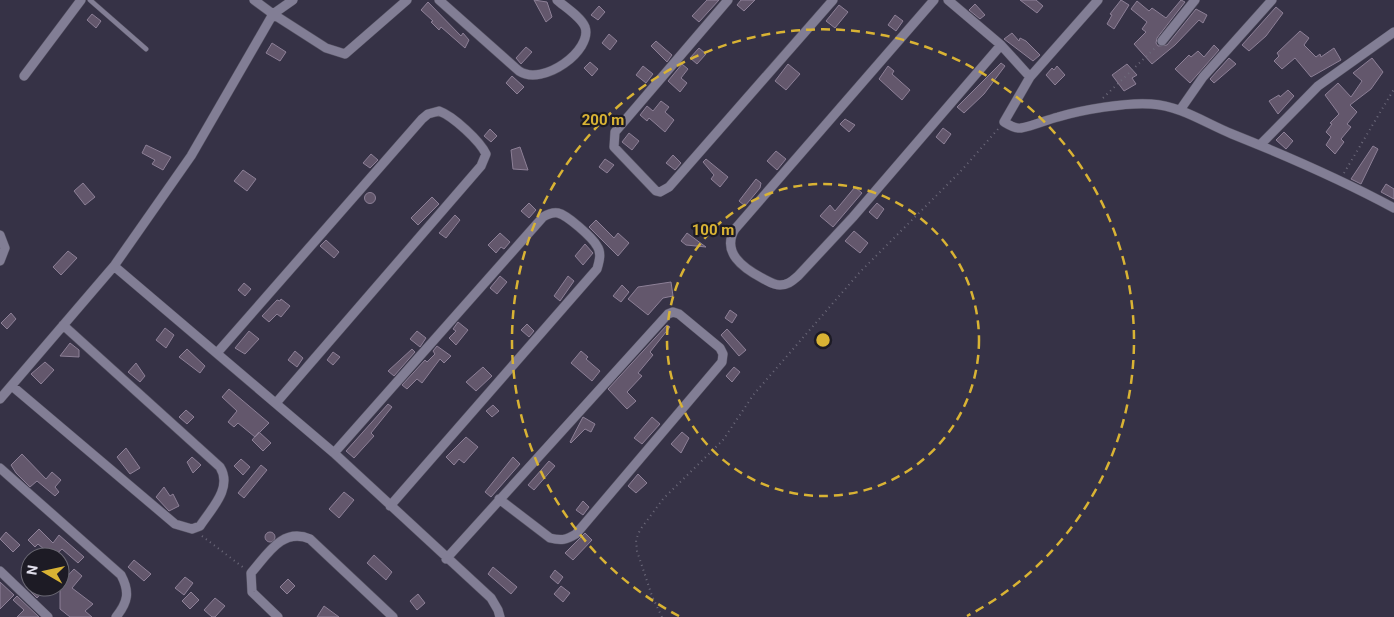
<svg xmlns="http://www.w3.org/2000/svg" width="1394" height="617" viewBox="0 0 1394 617" font-family="Roboto,sans-serif">
<rect width="100%" height="100%" fill="#363246"/>
<path fill="#63576c" stroke="#8d8097" d="M534 0 547 2 552 17 546 22Z
M707 0H719L699 22 692 16Z
M741 0H755L744 11 737 5Z
M1020 0H1036L1043 6 1037 13Z
M1121 0 1129 5 1114 29 1107 24 1112 15 1110 14Z
M1181 0 1185 2 1157 38 1156 43 1158 46 1167 45 1196 9 1207 15 1203 23 1199 20 1175 45 1152 64 1134 44 1146 32 1142 29 1147 22 1131 9 1137 1 1149 11 1152 8 1166 18Z
M428 2 461 36 463 33 469 40 465 48 441 27 439 30 431 22 433 21 421 10Z
M975 4 985 15 980 19 969 10Z
M839 5 848 12 835 28 826 21Z
M599 6 605 12 598 20 591 15Z
M1276 7 1283 13 1266 36 1249 51 1242 45Z
M92 14 101 21 96 28 87 20Z
M895 15 903 21 896 31 888 25Z
M1300 31 1309 38 1304 45 1316 57 1320 54 1321 57 1334 48 1341 60 1311 77 1295 58 1282 69 1274 61 1279 56 1277 53Z
M1012 33 1019 41 1020 38 1026 41 1040 55 1033 61 1004 39Z
M609 34 617 41 610 50 602 43Z
M656 41 672 55 667 62 651 46Z
M272 43 286 52 280 61 266 53Z
M1214 45 1219 50 1190 83 1175 69 1189 55 1191 57 1198 51 1204 57Z
M526 47 532 52 521 64 516 58Z
M699 48 706 54 697 64 690 58Z
M1229 58 1236 64 1214 83 1210 79Z
M1372 58 1383 72 1371 89 1350 105 1357 112 1347 124 1351 127 1341 139 1344 142 1335 154 1326 145 1331 137 1326 132 1332 124 1330 123 1339 114 1325 95 1338 83 1351 97 1362 81 1353 73Z
M590 62 598 69 592 76 584 68Z
M1001 63 1005 66 984 94 964 113 957 107Z
M682 64 688 69 681 78 687 83 680 92 668 81Z
M788 64 800 74 786 90 775 81Z
M1127 64 1137 75 1132 78 1136 84 1124 91 1112 75Z
M643 66 653 74 646 83 636 75Z
M888 66 894 71 892 74 910 90 902 100 879 79Z
M1057 66 1065 75 1055 85 1046 75 1052 68 1054 70Z
M512 76 524 87 517 94 506 83Z
M1288 90 1294 96 1278 114 1269 101 1279 95 1280 97Z
M661 101 669 107 665 112 674 120 665 132 649 118 647 121 640 115 647 106 653 111Z
M845 119 855 125 849 132 840 124Z
M943 128 951 134 944 144 936 137Z
M490 129 497 136 491 142 484 136Z
M1284 132 1293 141 1286 149 1276 140Z
M629 133 639 141 632 150 622 142Z
M146 145 171 157 163 170 152 164 155 160 142 153Z
M1373 146 1378 149 1361 184 1351 179Z
M520 147 528 170 513 169 511 150Z
M776 151 786 159 777 170 767 161Z
M371 154 378 160 370 168 363 163Z
M673 155 681 163 675 170 666 163Z
M605 159 614 165 607 173 599 167Z
M706 159 728 177 720 187 711 179 714 175 703 162Z
M243 170 256 179 247 191 234 181Z
M756 179 761 183 760 188 745 206 739 201Z
M83 183 95 197 85 205 74 191Z
M1386 184 1394 189V199L1381 192Z
M855 187 862 193 833 227 820 216 830 205 835 211Z
M364.5 198a5.5 5.5 0 1 1 11 0a5.5 5.5 0 1 1-11 0Z
M432 197 439 204 418 225 411 218Z
M529 203 536 210 529 218 521 211Z
M877 203 884 209 877 219 869 212Z
M455 215 460 220 446 238 439 233Z
M596 220 614 238 618 233 629 243 618 256 589 227Z
M854 231 868 243 860 253 845 241Z
M500 233 510 242 504 249 501 247 496 253 488 245Z
M687 233 706 247 686 245 681 241Z
M326 240 339 252 334 258 320 246Z
M585 244 593 253 583 265 575 256Z
M68 251 77 258 61 275 53 267Z
M500 276 507 282 497 294 490 288Z
M568 276 574 281 560 301 554 296Z
M671 282 673 296 663 298 648 315 628 299 638 287Z
M244 283 251 289 245 296 238 290Z
M622 285 629 292 621 302 613 296Z
M281 299 290 306 281 317 277 314 269 322 262 316 277 300 280 301Z
M730 310 737 315 732 323 725 318Z
M11 313 16 319 7 329 1 323Z
M458 322 468 330 456 345 449 338 456 331 453 329Z
M527 324 534 331 529 337 521 330Z
M667 325 670 327 650 352 653 355 638 373 642 376 627 392 636 401 627 409 608 389Z
M165 328 174 335 166 348 156 340Z
M727 329 746 350 739 356 721 335Z
M249 331 259 339 245 354 235 348Z
M417 331 426 338 420 347 410 339Z
M70 343 79 350V357L60 356Z
M437 346 451 356 444 363 440 359 422 383 417 379 407 389 402 385 425 360 427 362 435 354 433 351Z
M187 349 205 366 200 373 179 357Z
M412 349 415 352 394 376 388 371Z
M295 351 303 358 297 367 288 360Z
M581 351 588 357 586 359 600 371 592 381 571 363Z
M333 352 340 357 333 365 327 360Z
M45 362 54 370 41 384 31 374Z
M136 363 145 376 140 382 128 372Z
M483 367 492 376 476 391 466 382Z
M734 367 740 372 732 382 726 376Z
M229 389 269 423 255 437 238 423 234 427 228 422 237 411 222 397Z
M388 404 392 407 371 433 374 436 354 458 346 451Z
M493 405 499 411 492 417 486 411Z
M186 410 194 417 187 424 179 417Z
M583 417 595 424 591 432 585 429 571 443 570 442Z
M652 417 660 424 642 444 634 438Z
M259 432 271 443 263 451 252 440Z
M682 432 689 438 681 453 671 444Z
M466 437 478 447 464 463 459 459 454 465 446 457Z
M126 448 140 468 130 474 117 457Z
M22 454 46 479 52 472 61 480 55 487 59 492 55 496 37 481 30 487 16 473 11 465Z
M192 457 201 465 193 473 187 462Z
M513 457 520 464 491 497 485 492Z
M241 459 250 467 243 475 234 466Z
M549 461 555 466 534 490 528 485Z
M261 465 267 470 244 498 238 493Z
M638 474 647 483 636 493 628 486Z
M164 487 170 496 173 494 179 506 169 511 156 497Z
M344 492 354 500 339 518 329 509Z
M583 501 589 507 583 515 576 510Z
M39 529 53 543 59 535 84 557 78 563 62 549 53 557 38 544 35 547 28 540Z
M6 532 20 545 13 552 0 539Z
M265 537a5 5 0 1 1 10 0a5 5 0 1 1-10 0Z
M585 533 592 540 573 560 565 553Z
M374 555 392 572 386 580 367 563Z
M134 560 151 574 144 581 128 567Z
M493 567 517 587 511 594 488 574Z
M74 569 82 576 72 588 93 604 85 611 92 617H70L60 609V584Z
M555 570 563 577 558 584 550 577Z
M185 577 193 583 184 595 175 588Z
M288 579 295 586 287 594 280 587Z
M0 582 14 595 0 609Z
M561 586 570 593 563 602 554 594Z
M26 587H47L37 598Z
M191 592 199 600 190 609 182 601Z
M418 594 425 603 417 610 410 601Z
M17 596 39 617H17L24 610 13 600Z
M215 598 225 606 215 617H212L204 610Z
M324 606 339 617H317Z"/>
<g fill="none" stroke-linecap="round" stroke-linejoin="round">
<g stroke="#545161" stroke-width="5.5">
<path id="service" d="M90 0 146 49"/>
</g>
<g stroke="#545161" stroke-width="10">
<path id="minor" d="M293 0 273 14 326 48 345 54 407 0
M439 0 519 71C543 87 593 50 585 27 581 17 565 7 557 0
M728 0 615 132 614 147 656 191 660 192 669 187 833 0
M934 0 735 229C721 252 743 268 762 278 768 281 773 285 780 285 788 285 792 281 798 276L853 217 1001 45
M948 0 1001 45 1030 77
M1098 0 1030 77 1004 122C1009 125 1015 129 1021 128 1033 126 1046 120 1058 117 1081 110 1127 102 1151 104 1181 106 1205 123 1232 134 1287 156 1342 180 1394 208
M1162 41 1195 0
M24 76 81 0
M1180 110 1203 77 1272 0
M1261 144 1318 86 1394 32
M0 235 5 248 0 261
M114 266 334 453 491 598 498 610 500 617
M217 353 422 119 428 114 439 111C453 116 480 141 486 154L481 166 276 403
M12 386 175 524 192 529 200 526C211 509 233 488 220 467L63 325
M0 399 114 266 191 156 273 14 254 0
M334 453 543 217C548 214 552 212 558 213 567 215 592 237 597 246 602 253 599 262 597 269L390 506
M0 468 121 575C130 592 128 602 116 617
M446 559 668 314 673 312 679 314 720 348 723 354 722 362 576 534C566 540 561 541 550 538L499 499
M0 571 48 617
M278 617 252 592 251 573C267 555 282 527 310 539L393 617"/>
</g>
<path stroke="#6c697a" stroke-width="2" stroke-dasharray="1 4" stroke-linecap="butt" d="M1103 98 1155 48
M1344 173 1394 89
M202 536 244 568
M662 617 652 596 637 551 636 540 640 530 663 499 723 440 754 394 860 272 960 172 999 128"/>
<use href="#service" stroke="#827e95" stroke-width="4.5"/>
<use href="#minor" stroke="#827e95" stroke-width="9"/>
</g>
<g fill="none" stroke="#d9b334" stroke-width="2.5" stroke-dasharray="9 6">
<circle cx="823" cy="340" r="156"/>
<path d="M679 616A311 311 0 1 1 967 616"/>
</g>
<circle cx="823" cy="340" r="8" fill="#d9b334" stroke="#1d1b25" stroke-width="2.5"/>
<g font-size="15" text-anchor="middle" font-weight="bold" fill="#d9b334" stroke="#1d1b25" stroke-width="4.5" stroke-linejoin="round" paint-order="stroke">
<text x="603" y="125">200 m</text>
<text x="713" y="235">100 m</text>
</g>
<g transform="translate(45 572) rotate(279)"><circle r="24" fill="#1d1b25" stroke="#6b6974"/>
<path d="M0-4L9 19L0 12L-9 19Z" fill="#d9b334"/>
<text y="-8" font-size="14" font-weight="bold" text-anchor="middle" fill="#e0deeb">N</text>
</g>
</svg>
